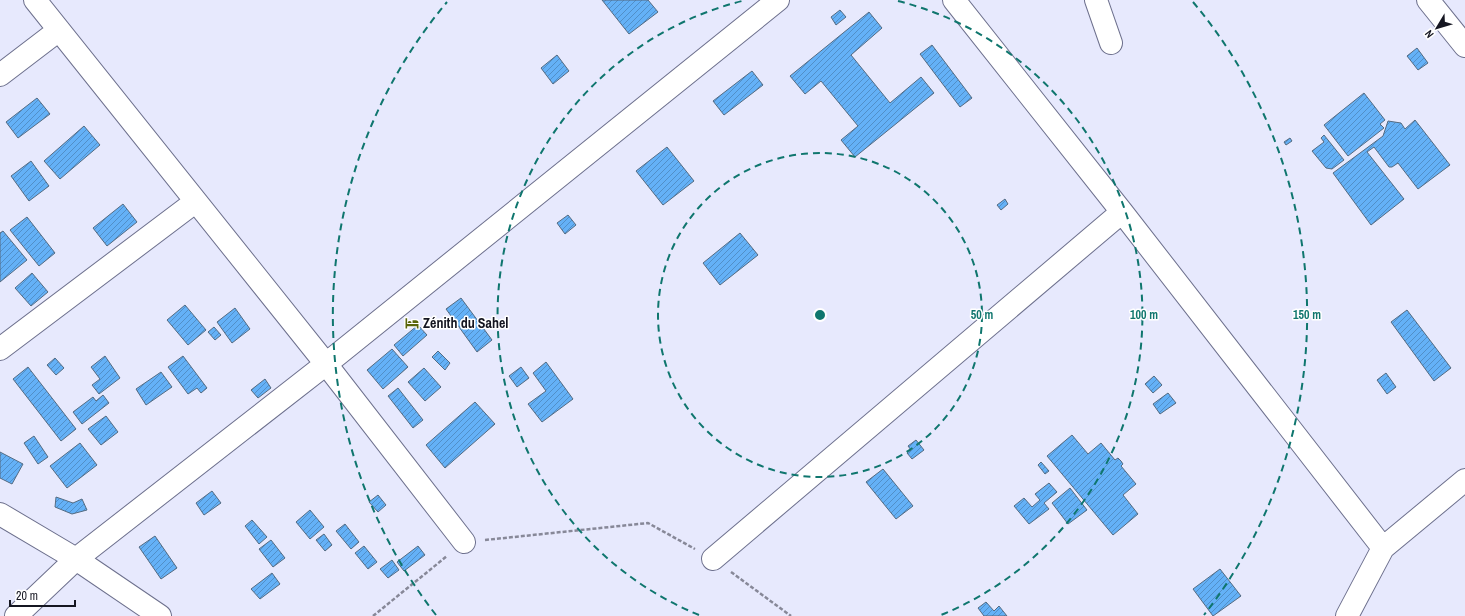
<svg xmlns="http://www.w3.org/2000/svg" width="1465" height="616" viewBox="0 0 1465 616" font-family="'Archivo Narrow',sans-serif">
<defs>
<pattern id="building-hatch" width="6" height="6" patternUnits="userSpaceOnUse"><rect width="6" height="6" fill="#64b1f7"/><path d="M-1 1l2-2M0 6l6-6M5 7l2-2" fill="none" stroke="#518fc8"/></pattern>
</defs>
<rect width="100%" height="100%" fill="#e7e9fd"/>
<path fill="url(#building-hatch)" stroke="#546b82" d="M602 0H648L658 12 629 34Z
M840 10 846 17 836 25 831 17Z
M869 12 882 28 851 55 890 103 921 77 934 93 855 157 841 140 858 126 821 81 805 94 790 76Z
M932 45 972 98 960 107 920 54Z
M1417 48 1428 63 1418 70 1407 56Z
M557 55 569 71 553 84 541 68Z
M752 71 763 85 724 115 713 101Z
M1364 93 1385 120 1380 124 1384 128 1348 156 1324 125Z
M37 98 50 114 18 138 6 122Z
M1415 120 1450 165 1418 189 1398 163 1392 167H1389L1374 147 1367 152 1404 199 1371 225 1333 173 1383 136 1388 121 1401 123 1405 129Z
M84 126 100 145 60 179 44 161Z
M1324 135 1344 160 1332 169 1326 168 1312 151 1324 142 1321 138Z
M1290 138 1292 141 1286 145 1284 142Z
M667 147 694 181 663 205 636 171Z
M31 161 49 186 29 201 11 176Z
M1005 199 1008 204 1001 210 997 205Z
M123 204 137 222 107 246 93 228Z
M568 215 576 225 565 234 557 223Z
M27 217 55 253 39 266 10 230Z
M3 231 27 260 0 282V233Z
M740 233 758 255 720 285 703 263Z
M32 273 48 292 31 306 15 288Z
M461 298 492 340 477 352 446 309Z
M185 305 206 330 188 345 167 320Z
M235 308 250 329 232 343 217 322Z
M1407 310 1451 368 1434 381 1391 322Z
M418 325 427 335 403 356 394 345Z
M214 327 221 335 215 340 208 332Z
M392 349 408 367 383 389 367 370Z
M438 351 450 363 445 370 432 357Z
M105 356 120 378 99 394 92 385 100 379 91 367Z
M183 356 207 388 201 393 197 388 188 394 168 367Z
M55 358 64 368 56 375 47 365Z
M546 362 573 399 542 422 528 404 546 391 533 373Z
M28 367 76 429 61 441 13 379Z
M521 367 529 378 517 387 509 376Z
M424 368 441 387 425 401 408 382Z
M161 372 172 387 146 405 136 389Z
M1386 373 1396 387 1387 394 1377 380Z
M1154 376 1162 385 1153 393 1145 384Z
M265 379 271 388 258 398 251 390Z
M398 388 423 420 413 428 388 396Z
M1168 393 1176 403 1160 414 1153 404Z
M103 395 109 403 82 424 73 412 93 397 96 401Z
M475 402 495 424 445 468 426 445Z
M106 416 118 432 101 445 88 429Z
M1072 435 1088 454 1101 443 1115 460 1118 458 1121 461 1123 464 1121 466 1136 484 1123 495 1138 514 1113 535 1047 456Z
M34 436 48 457 38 464 24 443Z
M916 440 924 450 912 459 907 453 911 450 908 446Z
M80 443 97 465 67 488 50 466Z
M0 452 23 464 12 484 0 478Z
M1041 462 1049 471 1045 474 1038 465Z
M883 469 913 506 896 519 866 482Z
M1049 483 1057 492 1044 503 1049 509 1029 524 1014 506 1024 498 1032 507 1040 500 1035 494Z
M1070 488 1087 510 1068 524 1052 503Z
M212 491 221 503 204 515 196 503Z
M378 495 386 505 378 512 369 502Z
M56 497 73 503 82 499 87 510 72 514 55 507Z
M310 510 324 527 310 539 296 522Z
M252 520 267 537 259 544 245 526Z
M345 524 359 542 351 549 336 531Z
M324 534 332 545 325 551 316 540Z
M155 536 177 568 161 579 139 547Z
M271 540 285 558 273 567 259 549Z
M364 546 377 562 368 569 355 553Z
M418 546 425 555 404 571 397 562Z
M392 560 399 570 388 578 380 569Z
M1220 569 1241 596 1213 616 1193 589Z
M272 573 280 584 260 599 251 589Z
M986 602 994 611 999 606 1007 616H984L978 608Z"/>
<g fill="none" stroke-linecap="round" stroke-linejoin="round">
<g stroke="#6d708d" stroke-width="24">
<path id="minor" d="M35 0 326 364 464 542
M954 0 1122 212 1383 548 1347 616
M1096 0 1111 43
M0 75 59 30
M0 349 195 202
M0 514 76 559 160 616
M1383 548 1465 480
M713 559 1122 212
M16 616 76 559 326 364 778 0"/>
</g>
<g stroke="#6d708d" stroke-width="24">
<path id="major" d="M1428 0 1465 46"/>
</g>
<path stroke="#878898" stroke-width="2.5" stroke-dasharray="4 2" stroke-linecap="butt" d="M485 540 648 523 695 549
M731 572 791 616
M373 616 447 556"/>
<use href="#minor" stroke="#fff" stroke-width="22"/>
<use href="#major" stroke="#fff" stroke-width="22"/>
</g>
<g fill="none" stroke="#0f766e" stroke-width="2" stroke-dasharray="7 5">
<circle cx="820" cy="315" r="162"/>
<path d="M699 615A324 324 0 0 1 742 1M898 1A324 324 0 0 1 941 615"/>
<path d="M436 615A487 487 0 0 1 447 2M1193 2A487 487 0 0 1 1204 615"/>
</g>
<defs>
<g id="hotel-bare" transform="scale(1.08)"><path d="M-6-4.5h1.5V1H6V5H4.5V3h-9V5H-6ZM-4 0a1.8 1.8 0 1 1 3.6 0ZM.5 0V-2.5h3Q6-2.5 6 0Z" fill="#5a660b" stroke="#fff" stroke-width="2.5" paint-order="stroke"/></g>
</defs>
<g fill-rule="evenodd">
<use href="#hotel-bare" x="412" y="323"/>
</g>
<g text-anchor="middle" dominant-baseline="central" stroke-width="3" stroke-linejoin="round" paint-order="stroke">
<g font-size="14" font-weight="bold" fill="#151621" stroke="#fff" text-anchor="start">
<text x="423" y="323">Zénith du Sahel</text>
</g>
</g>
<circle cx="820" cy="315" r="6" fill="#0f766e" stroke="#fff" stroke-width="2"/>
<g font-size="12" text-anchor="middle" font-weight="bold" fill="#0f766e" stroke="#fff" stroke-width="3" stroke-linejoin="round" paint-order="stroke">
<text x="982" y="319">50 m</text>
<text x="1144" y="319">100 m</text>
<text x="1307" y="319">150 m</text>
</g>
<g transform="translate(1437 28) rotate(232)" stroke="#ffffff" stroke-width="3" paint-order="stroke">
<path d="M0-3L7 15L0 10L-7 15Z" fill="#151621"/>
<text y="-6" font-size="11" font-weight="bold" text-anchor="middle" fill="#151621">N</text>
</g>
<path d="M10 600v6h65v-6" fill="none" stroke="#151621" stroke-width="2"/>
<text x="16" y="600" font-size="12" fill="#151621" stroke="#ffffff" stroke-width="3" paint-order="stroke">20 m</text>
</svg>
